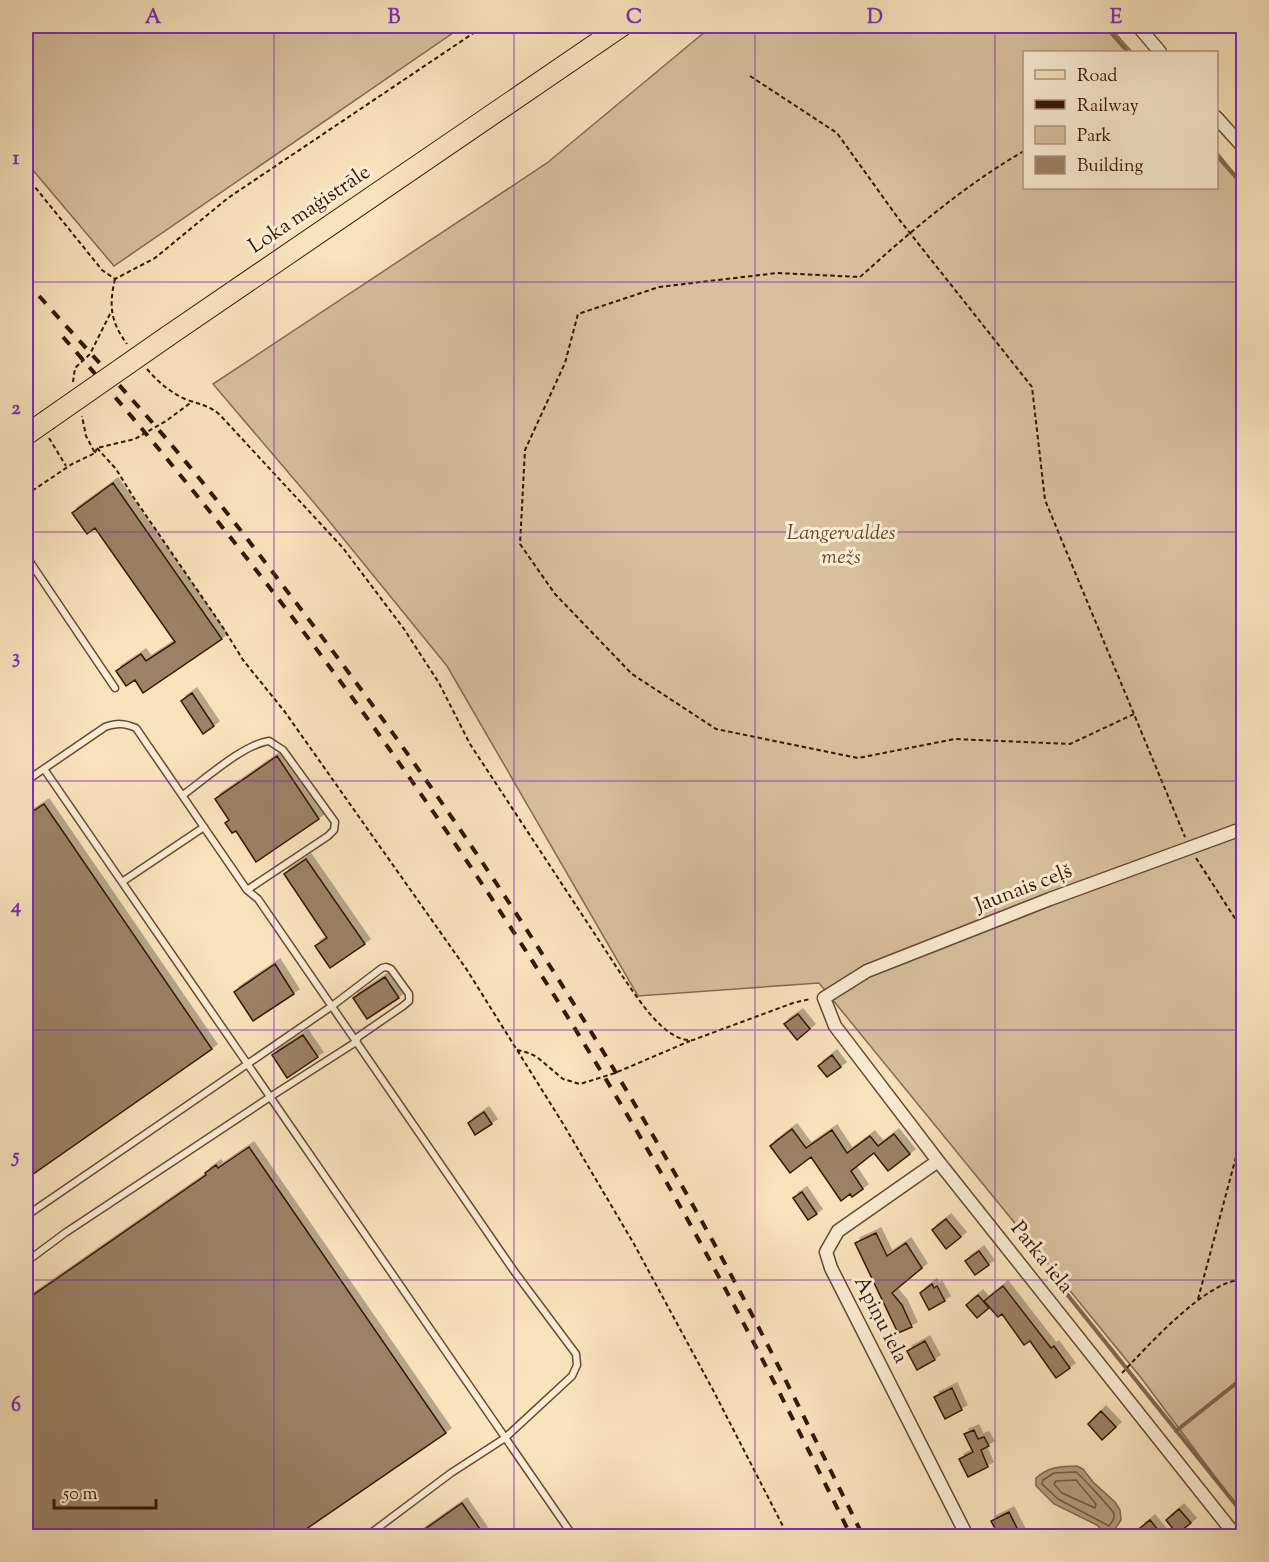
<svg xmlns="http://www.w3.org/2000/svg" width="1269" height="1562" viewBox="0 0 1269 1562" font-family="'Sorts Mill Goudy',serif">
<defs>
<filter id="shadow"><feDropShadow dx="5" dy="-5" stdDeviation="0" flood-color="#0004"/></filter>
</defs>
<rect width="100%" height="100%" fill="#f9e3bd"/>
<filter id="stains"><feTurbulence type="fractalNoise" baseFrequency=".00333" numOctaves="4"/><feColorMatrix values="0 0 0 0 .2 0 0 0 0 .09 0 0 0 0 .02 0 0 0 .5 -.17"/></filter>
<radialGradient id="worn" r=".72"><stop offset=".6" stop-color="#630" stop-opacity="0"/><stop offset="1" stop-color="#630" stop-opacity=".3"/></radialGradient>
<path fill="#d8c09e" stroke="#866b52" stroke-width="1.5" d="M26 26H463L114 266 26 162Z
M712 26H1109L1132 52H1024V188H1216L1217 152 1243 184V1514L1142 1379 819 983 638 996 447 666 316 505 213 384 547 163Z"/>
<path fill="#b69d7f" stroke="#82674f" stroke-width="1.5" d="M1077 1466 1083 1469 1093 1482 1115 1502 1120 1510 1121 1520 1113 1532 1105 1534 1097 1525 1054 1504 1036 1486V1478C1049 1466 1060 1467 1077 1466Z"/>
<g fill="none" stroke-linecap="round" stroke-linejoin="round">
<path stroke="#765a42" stroke-width="1.5" d="M1076 1472C1079 1474 1114 1511 1114 1514 1115 1519 1112 1522 1109 1526L1058 1499 1042 1484 1043 1480 1054 1473Z
M1076 1480 1096 1504 1095 1508 1062 1493 1054 1484 1056 1481Z"/>
<path stroke="#82674f" stroke-width="4" d="M1105 26 1128 52
M1216 155 1244 186
M1058 1283 1244 1515
M1176 1431 1244 1377"/>
</g>
<path fill="#9b8165" stroke="#351606" stroke-width="1.5" filter="url(#shadow)" d="M113 483 222 639 143 693 135 680 126 686 116 671 141 654 146 661 175 642 95 528 87 534 72 513Z
M192 693 214 726 203 734 181 701Z
M277 756 319 819 256 862 236 831 232 833 225 823 229 820 215 799Z
M44 804 212 1049 26 1179V816Z
M306 859 365 944 330 968 315 946 327 938 284 874Z
M275 964 294 994 253 1021 234 992Z
M385 977 399 998 367 1019 353 998Z
M798 1014 810 1029 797 1040 784 1024Z
M303 1035 318 1057 287 1078 272 1055Z
M832 1055 841 1067 827 1077 818 1066Z
M484 1112 492 1124 475 1135 468 1123Z
M792 1129 806 1148 832 1130 847 1153 870 1136 878 1146 894 1134 910 1154 888 1171 874 1153 851 1171 863 1189 852 1197 850 1194 841 1201 811 1157 790 1173 770 1146Z
M249 1147 446 1433 296 1536H32L26 1527V1300L206 1175 205 1173 216 1165 218 1168Z
M802 1192 817 1214 808 1220 793 1198Z
M946 1219 961 1237 946 1249 932 1230Z
M876 1233 887 1256 906 1243 922 1268 892 1293 902 1305 912 1327 898 1333 855 1243Z
M979 1251 989 1265 975 1275 965 1261Z
M932 1284 934 1288 937 1286 945 1301 929 1310 920 1293Z
M1003 1286 1051 1348 1054 1346 1070 1368 1056 1378 1030 1341 1024 1345 1002 1314 998 1317 984 1301Z
M978 1295 989 1308 977 1318 966 1305Z
M925 1341 935 1360 917 1370 907 1351Z
M952 1388 962 1410 945 1419 934 1397Z
M1101 1411 1116 1427 1102 1440 1088 1424Z
M974 1430 978 1439 984 1437 989 1446 981 1450 988 1467 968 1477 959 1459 973 1452 964 1434Z
M462 1503 482 1532 475 1536H415Z
M1179 1509 1191 1523 1177 1534 1166 1520Z
M1009 1512 1021 1536H999L991 1521Z
M1150 1520 1163 1536H1148L1140 1528Z"/>
<g fill="none" stroke-linecap="round" stroke-linejoin="round">
<g stroke="#664934" stroke-width="9">
<path id="service" d="M26 556 115 688
M44 769 573 1536
M26 781 105 727C117 723 124 723 136 728L247 890 258 899 514 1271 576 1354 577 1365 572 1376 505 1438 451 1473 367 1536
M183 795C205 779 244 744 269 741L283 750 335 822 334 830 328 836 247 890
M122 882 204 827
M26 1216 332 1006 382 968 386 967 391 969 409 994V1001L403 1006 358 1037 356 1042 270 1097 65 1233 26 1262"/>
</g>
<g stroke="#664934" stroke-width="15">
<path id="minor" d="M1138 26 1160 52
M1216 117 1244 148
M938 1161 838 1231 826 1252 831 1268 967 1536
M1236 1536 938 1161 835 1026 824 998 867 971 1050 899 1244 828"/>
</g>
<g stroke="#351606" stroke-width="22">
<path id="primary" d="M168 336 622 26
M26 435 46 421"/>
</g>
<path stroke="#351606" stroke-width="2" stroke-dasharray="4.5 3" stroke-linecap="butt" d="M638 30 644 26
M1007 33 1015 26
M750 76 837 133 898 218 1032 387 1045 500 1185 837
M1024 151C965 185 911 231 860 277L777 273 659 287 578 314 565 363 525 450 520 544 555 594 632 674 716 729 858 758 955 739 1070 744 1134 714
M26 176 102 270 115 279 155 258 228 198 484 26
M115 279C109 305 110 321 127 344
M147 369C158 382 170 392 185 399 198 404 209 405 220 415L343 548 404 629 439 683 470 744 623 977C637 997 665 1043 693 1040L793 1003 810 999
M73 382 75 368 90 354 111 312
M49 438 66 466
M97 448 116 469 134 498 222 626 243 660 285 712 467 970 562 1122 634 1244 713 1390 788 1536
M95 453 97 448 135 439 166 421 193 401
M26 495 72 464 95 453 86 436 82 416
M1196 858 1236 920H1244
M1236 920 1244 953
M517 1050 529 1053 537 1057 563 1079 580 1084 615 1073 690 1041
M1198 1299 1244 1127
M1122 1373C1146 1348 1209 1277 1244 1280"/>
<use href="#service" stroke="#fbedd4" stroke-width="6"/>
<use href="#minor" stroke="#fbedd4" stroke-width="12"/>
<use href="#primary" stroke="#f9e3bd" stroke-width="20"/>
<path stroke="#351606" stroke-width="4" stroke-dasharray="10 10" stroke-linecap="butt" d="M26 281C59 319 94 356 127 394 185 458 238 526 290 595 442 792 579 1001 700 1218 758 1322 810 1429 863 1536
M63 337C285 589 480 862 649 1152 722 1277 787 1406 851 1536"/>
<g stroke="#351606" stroke-width="22" stroke-linecap="butt">
<path id="primary-bridge" d="M46 421 168 336"/>
</g>
<use href="#primary-bridge" stroke="#f9e3bd" stroke-width="20"/>
</g>
<path fill="none" stroke="#7b2cbf" stroke-width="1.5" stroke-opacity="0.55" d="M274 26V1536M514 26V1536M755 26V1536M995 26V1536M26 282H1244M26 532H1244M26 781H1244M26 1030H1244M26 1280H1244"/>
<g text-anchor="middle" dominant-baseline="central" stroke-width="6" stroke-linejoin="round" paint-order="stroke">
<g font-size="21" fill="#351606" stroke="#fbedd4">
<text transform="translate(310 210) rotate(-34)">Loka maģistrāle</text>
<text transform="translate(1024 889) rotate(-21)">Jaunais ceļš</text>
<text transform="translate(1041 1258) rotate(51)">Parka iela</text>
<text transform="translate(880 1320) rotate(63)">Apiņu iela</text>
</g>
<g font-size="21" font-style="italic" fill="#664934" stroke="#fbedd4">
<text x="841" y="534">Langervaldes<tspan x="841" dy="24">mežs</tspan></text>
</g>
</g>
<rect width="1269" height="1562" fill="none" stroke="#f9e3bd" stroke-width="66"/>
<rect x="1023" y="51" width="195" height="138" fill="#fbedd4" stroke="#ac9782" stroke-width="1.5"/>
<rect x="1035" y="70" width="30" height="9" fill="#f9e3bd" stroke="#ac9782" stroke-width="1.5"/>
<text x="1077" y="81" font-size="18" fill="#351606">Road</text>
<rect x="1035" y="100" width="30" height="9" fill="#351606" stroke="#ac9782" stroke-width="1.5"/>
<text x="1077" y="111" font-size="18" fill="#351606">Railway</text>
<rect x="1035" y="126" width="30" height="18" fill="#d8c09e" stroke="#ac9782" stroke-width="1.5"/>
<text x="1077" y="141" font-size="18" fill="#351606">Park</text>
<rect x="1035" y="156" width="30" height="18" fill="#9b8165" stroke="#ac9782" stroke-width="1.5"/>
<text x="1077" y="171" font-size="18" fill="#351606">Building</text>
<path d="M54 1499v9h102v-9" fill="none" stroke="#351606" stroke-width="3"/>
<text x="63" y="1499" font-size="18" fill="#351606" stroke="#fbedd4" stroke-width="4.5" paint-order="stroke">50 m</text>
<rect x="33" y="33" width="1203" height="1496" fill="none" stroke="#7b2cbf" stroke-width="2"/>
<g font-size="20" text-anchor="middle" font-weight="bold" fill="#7b2cbf">
<text x="153" y="23">A</text>
<text x="394" y="23">B</text>
<text x="634" y="23">C</text>
<text x="875" y="23">D</text>
<text x="1116" y="23">E</text>
<text x="16" y="164">1</text>
<text x="16" y="414">2</text>
<text x="16" y="663">3</text>
<text x="16" y="912">4</text>
<text x="16" y="1162">5</text>
<text x="16" y="1411">6</text>
</g>
<rect width="100%" height="100%" filter="url(#stains)"/>
<rect width="100%" height="100%" fill="url(#worn)"/>
</svg>
